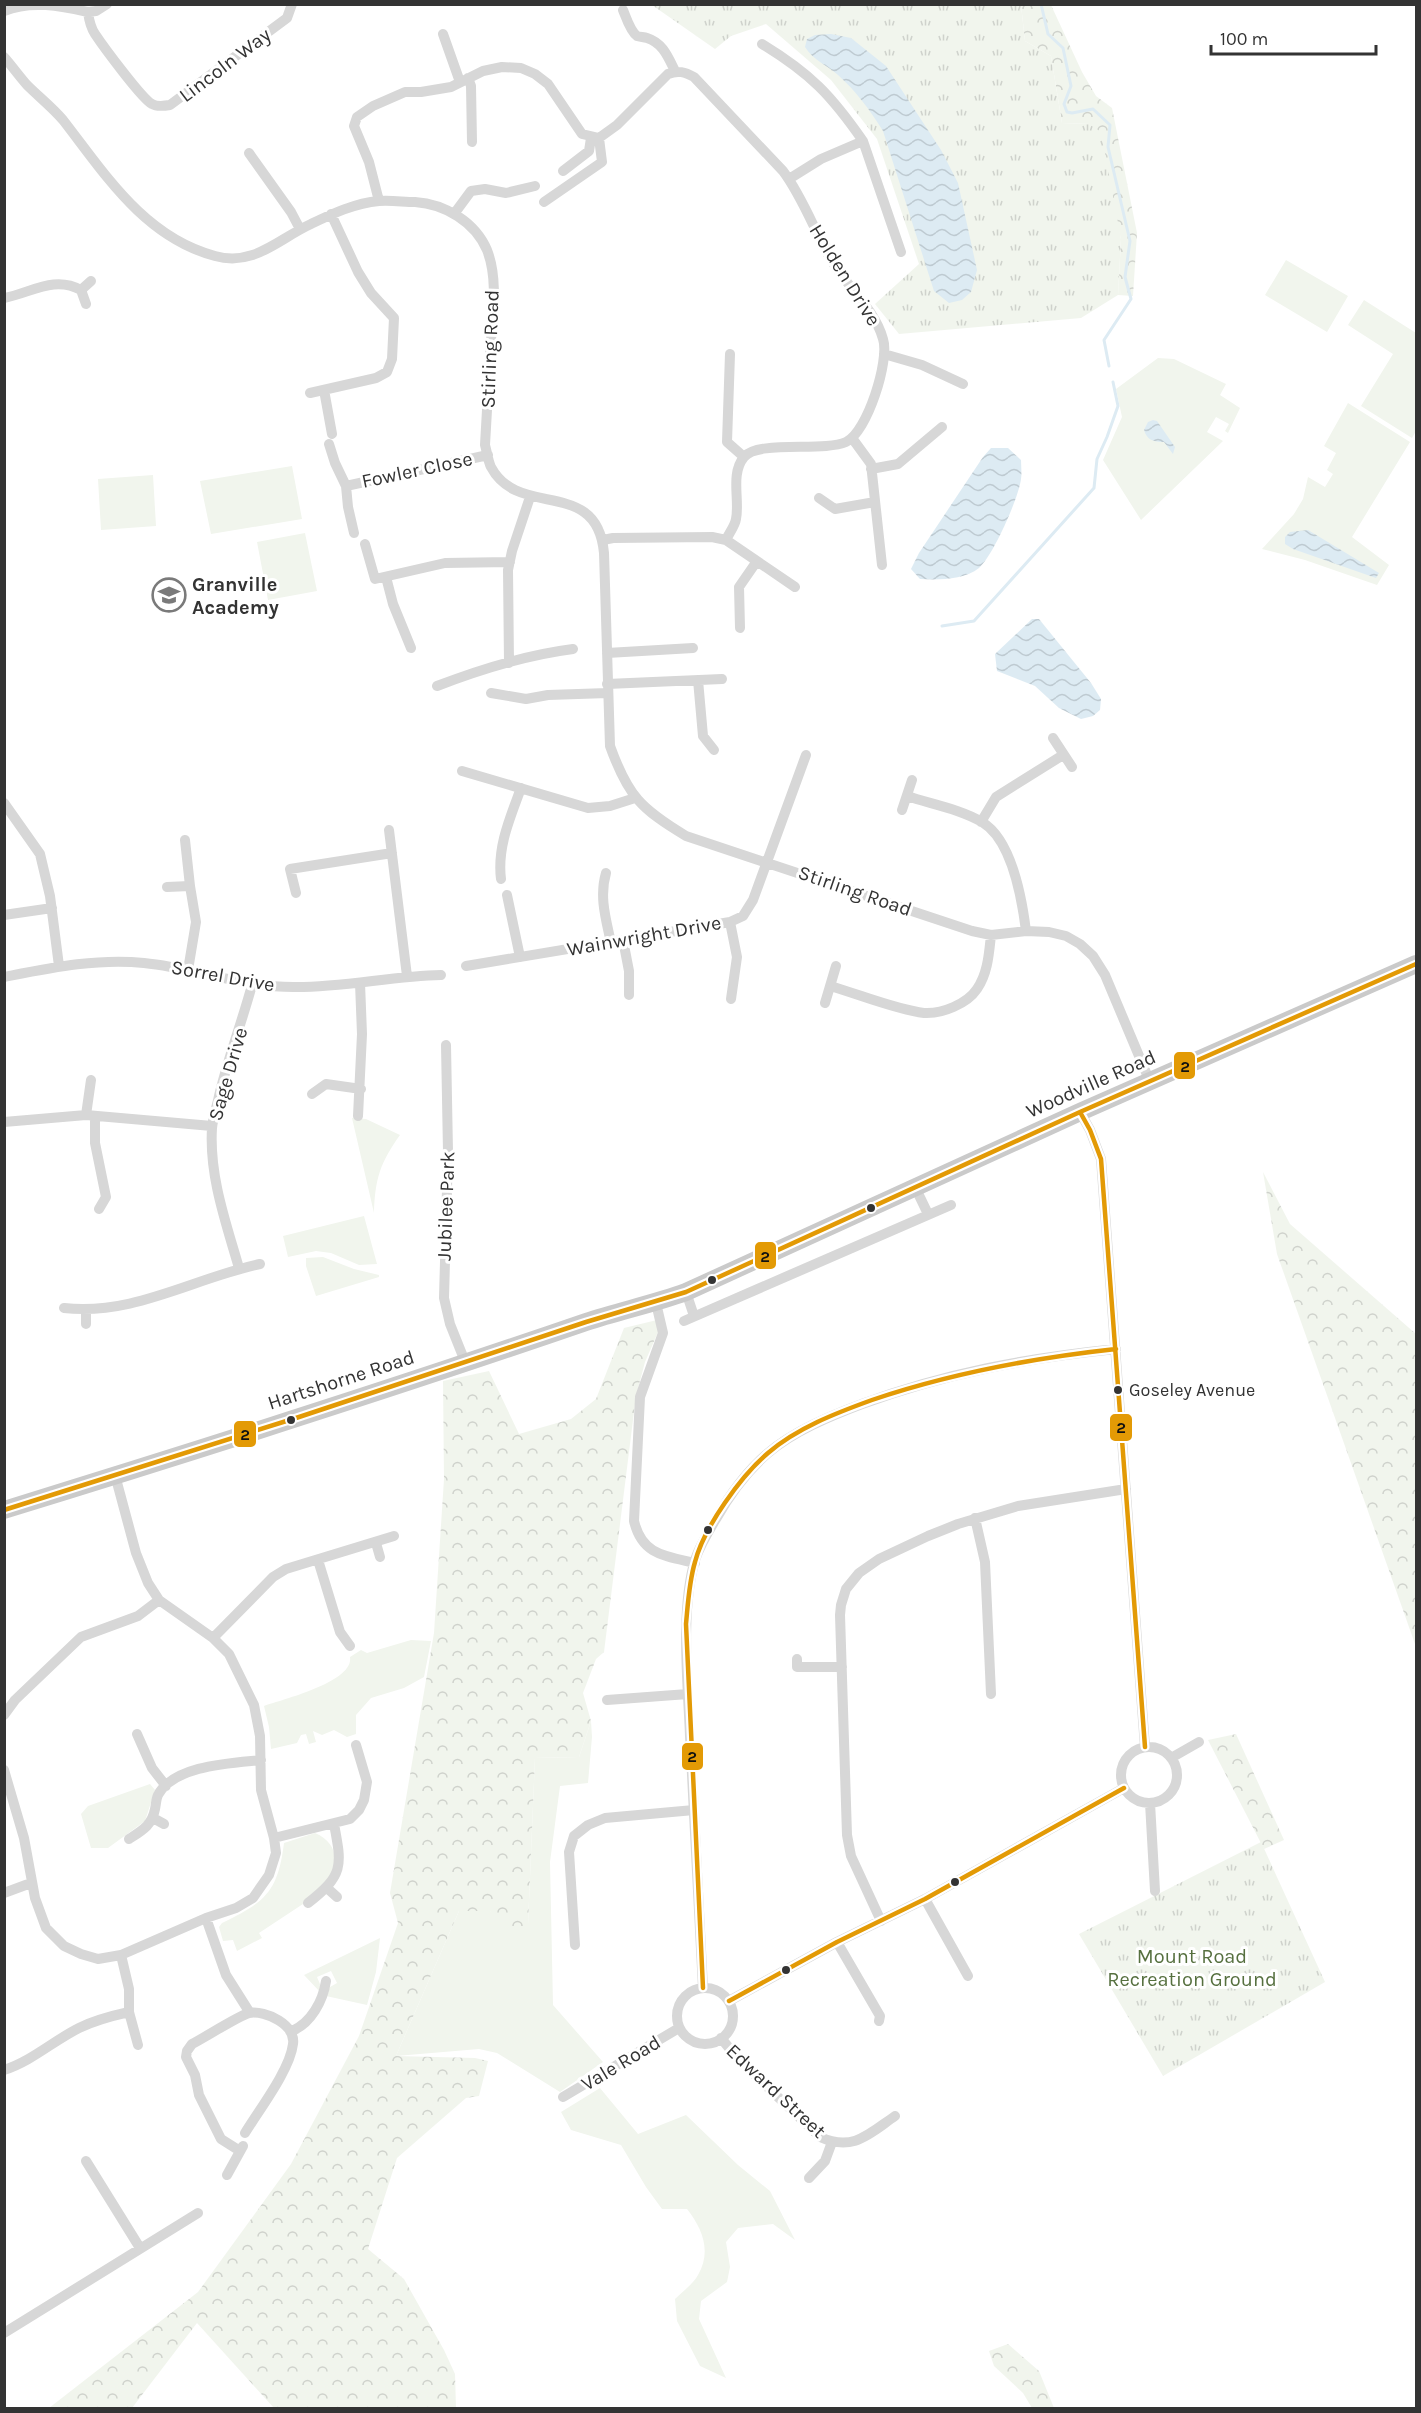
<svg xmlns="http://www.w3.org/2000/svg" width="1421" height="2413" viewBox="0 0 1421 2413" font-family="Karla,sans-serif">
<defs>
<pattern id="forest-crowns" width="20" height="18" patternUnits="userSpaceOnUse" patternTransform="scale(1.5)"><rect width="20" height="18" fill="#f1f5ed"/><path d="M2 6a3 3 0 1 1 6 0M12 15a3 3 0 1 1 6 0" fill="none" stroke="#cfd2cc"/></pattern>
<pattern id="park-tufts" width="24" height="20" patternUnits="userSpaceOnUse" patternTransform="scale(1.5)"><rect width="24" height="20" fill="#f1f5ed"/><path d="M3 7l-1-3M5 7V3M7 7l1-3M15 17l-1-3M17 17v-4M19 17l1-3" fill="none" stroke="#cfd2cc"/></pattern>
<pattern id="water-waves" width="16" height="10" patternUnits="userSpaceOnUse" patternTransform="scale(1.5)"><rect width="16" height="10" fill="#ddebf3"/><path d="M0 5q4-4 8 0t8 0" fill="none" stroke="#becad1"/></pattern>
</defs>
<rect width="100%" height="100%" fill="#fff"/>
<path fill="#f1f5ed" d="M1286 260 1348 296 1327 332 1265 295Z
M1364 300 1416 333V431L1412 438 1361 406 1393 354 1348 325Z
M1158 358 1174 359 1226 384 1220 395 1240 408 1228 433 1225 431 1229 424 1216 417 1207 432 1223 441 1141 520 1103 460 1122 417 1116 389Z
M1348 403 1410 442 1352 537 1389 565 1377 585 1305 560 1262 549 1294 514 1303 499 1308 477 1325 487 1333 474 1327 470 1336 453 1324 446Z
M292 466 302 519 211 534 200 481Z
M153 475 156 526 101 530 98 479Z
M305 533 317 591 268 600 257 542Z
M352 1118 366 1119 400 1135C380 1163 375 1179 374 1213Z
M364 1216 377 1264 359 1265 331 1253 316 1251 288 1257 283 1236Z
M323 1257 354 1269 379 1275V1277L316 1296 306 1266V1258Z
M411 1640 431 1641 424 1677 404 1688 371 1698 356 1715V1734L347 1737 334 1730 322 1735 313 1731 316 1742 309 1744 306 1734 301 1735 297 1743 271 1749 269 1727 264 1706C284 1699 354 1682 350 1657L361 1650 367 1653Z
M591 1721 592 1737 588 1783 560 1786 550 1862 553 2005 603 2062 560 2092 497 2053 479 2049 396 2056 459 1911H490L528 1925 535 1758 579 1757Z
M150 1784 155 1790 145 1821 108 1848H91L81 1814 88 1806Z
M315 1833C339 1843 340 1866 324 1884 316 1892 308 1894 303 1904L259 1933 262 1938 237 1951 233 1940 223 1941 219 1927 222 1923C266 1902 278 1891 284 1843Z
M380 1938 376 1972 367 2005 326 1996 330 1987 337 1983 331 1971 317 1977 322 1989 321 1993 304 1975Z
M600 2088 638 2134 686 2115 738 2165 770 2191 795 2240 773 2224 738 2228 726 2242 730 2267 727 2282 701 2301 699 2319 726 2378 700 2366 677 2321 675 2299C682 2292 693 2284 698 2275 712 2251 702 2228 687 2209H662L646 2187 621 2145 571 2130 561 2112Z"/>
<path fill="url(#forest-crowns)" d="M1021 5H1051L1082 72 1096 96 1112 108 1137 233 1133 296 1118 295 1121 239 1089 124 1062 123 1051 56 1025 41Z
M1263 1172 1290 1224 1416 1334 1415 1644 1277 1254Z
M657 1320 659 1330 645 1362 636 1396 604 1652 596 1659 583 1693 591 1721 579 1757 535 1758 528 1925 510 1929 490 1911H459L396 2056 475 2058 488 2061 479 2096 466 2098 397 2158 368 2249 404 2279 444 2350 455 2374 456 2408H274L197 2323 132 2408H49L198 2292 291 2164 359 2036 398 1923 390 1893 434 1633 444 1479 443 1381 489 1371 519 1434 571 1419 596 1399 624 1328Z
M1236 1734 1284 1840 1264 1849 1208 1740Z
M1008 2344 1039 2371 1054 2408H1032L1023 2393 994 2366 989 2351Z"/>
<path fill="url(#park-tufts)" d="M652 5H1021L1025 41 1051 56 1062 123 1089 124 1101 132 1121 239 1118 295 1081 318 899 334 875 304 919 264 877 139 831 80 766 24 731 36 715 49Z
M1261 1842 1325 1982 1163 2076 1079 1934Z"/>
<path fill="url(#water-waves)" d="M831 34 851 38 886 66 941 150 958 183 977 270 971 292 962 300 949 303 934 291 883 131C870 110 856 91 838 75 827 65 813 60 805 47L807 39 815 35Z
M1153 420 1157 421 1175 447 1173 454 1164 442C1153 442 1147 440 1144 430L1148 422Z
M991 448H1008L1021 460C1021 466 1022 473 1021 479 1019 497 993 556 979 568 964 580 938 580 920 579L911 569 919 553 983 457Z
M1308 530 1379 573 1376 578 1293 549 1285 544V537L1290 532Z
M1032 619H1039L1091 683 1101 699 1100 710 1093 716 1081 719 1059 708 1035 686 997 671 995 654Z"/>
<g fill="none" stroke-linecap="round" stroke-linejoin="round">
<path stroke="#ddebf3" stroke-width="3" d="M1041 4 1048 34 1063 48 1071 86 1064 104 1067 112 1072 113 1093 109 1110 125 1108 147 1130 241 1125 277 1131 299 1104 340 1109 366
M942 626 974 621 1094 488 1097 459 1107 437 1118 406 1113 382"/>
<path stroke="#d7d7d7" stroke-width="10" d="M623 10C626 17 630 31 637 36 640 37 644 37 647 38 663 43 668 57 675 71
M4 11C31 0 61 6 88 12 89 20 91 28 95 34 103 46 142 99 152 104 157 107 164 106 170 105L287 18 292 4
M88 12 96 11 107 4
M443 34 460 82
M762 44C811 74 831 95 863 141L821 159 789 179
M4 57C12 66 19 76 27 85 39 97 52 107 63 120 105 174 144 237 215 256 254 267 278 239 311 224 332 214 355 203 379 201 391 200 404 202 415 202 445 204 475 222 487 250 498 278 493 312 491 340 489 375 487 410 485 445 487 452 488 461 491 467 519 520 597 476 604 553L610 746C628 796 641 809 686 836L972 931 991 935 1026 931 1049 932 1066 936 1080 944 1093 956 1105 975 1150 1082
M468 78 471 86 472 142
M863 141 901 252
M249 153 291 212 300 229
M563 171 589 151 591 138
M379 201 369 162 354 126 357 117 373 106 405 92H421L451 87 483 71 502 67 521 68 535 74 548 84 582 134 599 138 617 125 668 74C678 70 685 72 694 77L783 171C804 199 815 233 833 263 848 287 875 310 883 339 890 360 867 433 846 442 823 452 758 440 744 457 730 474 740 500 736 519 735 526 729 533 726 540
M544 202 602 162 599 138
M454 214 471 191 485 189 506 193 535 186
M4 298C31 293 54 275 81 290
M86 304 81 290 91 281
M730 354 727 442 744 457
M884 354 922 365 963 384
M324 390 332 434
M310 393 376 378 387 372 392 359 394 318 371 293 358 272 331 214
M852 438 871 464 882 565
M329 444 335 463 346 486 348 507 354 533
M871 469 898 464 942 427
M346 486 488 455
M819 498 835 509 875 502
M603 540 613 538 712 537 726 540 795 587
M365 544 375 579 445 563 510 562
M386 577 393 604 411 648
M740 628 739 587 757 561
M607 653 693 648
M509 663 508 570 512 551 530 497
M698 680 703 736 714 750
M607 684 722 679
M437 686C481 669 526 655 573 649
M491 693 526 699 548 695 608 693
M1053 738 1072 767
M462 771 588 808 610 806 635 798
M907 796C931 804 960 809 982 822 1012 840 1022 899 1026 931
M4 803 40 854 50 896 59 966
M902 810 912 780
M981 822 996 797 1063 755
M389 830 407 976
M185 840 190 886 196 922 188 970
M606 873C599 897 606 919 611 943
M501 879C497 847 510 818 521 788
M167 887 190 886
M296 893 290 869 392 853
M507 895 520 957
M4 915 52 908
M730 922 737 957 731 999
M623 940 629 971V995
M466 966 730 922 743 916 753 900 806 755
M4 977C50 968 97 958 144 963 196 968 244 988 297 987 345 987 393 976 441 975
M830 986C858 994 897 1010 924 1013 942 1014 967 1004 977 989 988 973 989 953 991 935
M825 1003 836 966
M446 1045 448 1152 444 1298 450 1324 466 1364
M312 1094 326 1084 361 1089
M1080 1112 1090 1130 1101 1159 1145 1747
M86 1115 91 1080
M358 1116 362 1034 360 983
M95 1117V1143L106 1197 99 1209
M4 1122 86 1115 212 1126
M916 1189 928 1214
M239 1268C226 1223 209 1176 212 1128 213 1117 217 1106 219 1096 228 1058 242 1022 252 985
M686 1292 694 1316
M656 1303 663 1333 640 1397 634 1521C642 1555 665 1556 695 1563
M64 1308C133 1316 194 1278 260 1264
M86 1310V1324
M684 1321 951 1205
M975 1518 985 1562 991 1694
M376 1543 380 1557
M318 1560 340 1632 350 1646
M213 1638 273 1577 286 1569 394 1536
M797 1659V1667H842
M607 1700 688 1694
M4 1715 15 1700 81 1637 138 1616 159 1600
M137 1734 152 1768 166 1786
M1121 1775a28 28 0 1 1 56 0a28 28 0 1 1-56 0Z
M1171 1758 1199 1742
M4 1770 24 1838 35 1898 46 1928 64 1946 81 1954 98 1959 121 1955 206 1918 236 1908 253 1898 269 1875 276 1853 274 1838 261 1790 260 1736 254 1705 229 1654 213 1638 159 1600 148 1583 136 1553 115 1475
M1150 1803 1155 1891
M153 1818 164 1824
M274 1838 350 1819 359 1810 364 1800 367 1782 356 1745
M129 1839C143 1830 152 1825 155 1809 156 1805 156 1799 158 1795 174 1765 232 1763 261 1760
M327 1888 337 1897
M4 1893 31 1883
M925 1899 968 1976
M308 1903C344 1875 342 1866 334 1824
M206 1918 226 1975 250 2013
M881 1921 851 1856 847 1835 840 1615 841 1605 846 1589 859 1573 879 1559 928 1536 958 1524 1018 1506 1126 1489
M837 1942 880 2016 879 2021
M575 1945 569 1852 574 1836 588 1825 605 1818 694 1810
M121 1955 129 1989V2012L138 2045
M703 1988C699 1904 695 1820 690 1736 688 1684 680 1611 695 1560 700 1545 708 1532 716 1519 730 1494 746 1472 768 1453 794 1431 830 1416 862 1404 946 1373 1027 1358 1116 1349
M677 2016a28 28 0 1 1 56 0a28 28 0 1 1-56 0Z
M729 2001 837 1942 925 1899 1124 1788
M292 2031C311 2023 323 2001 326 1981
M721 2038 738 2059 820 2137C853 2152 869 2134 895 2116
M4 2070C32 2061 53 2041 79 2028 95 2020 111 2016 129 2012
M563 2097 679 2028
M240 2151 221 2139 199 2095 195 2075 186 2057 187 2051 192 2044C204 2038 240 2015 249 2013 266 2010 296 2025 293 2044 290 2070 259 2110 245 2133
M86 2161 140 2248
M227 2175 243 2146
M809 2178 825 2161 832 2142
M4 2333 198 2213"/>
<path stroke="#cacaca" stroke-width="18" d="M4 1510C199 1450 394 1388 586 1322 619 1311 653 1304 686 1292L1080 1112 1416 964"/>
<g stroke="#fff" stroke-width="9">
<path id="bus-1" d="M1080 1112 1090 1130 1101 1159 1145 1747
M4 1510 296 1418 586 1322 686 1292 1080 1112 1416 964
M703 1988 686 1624C688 1603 689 1582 695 1562 704 1527 741 1476 768 1453 797 1428 836 1413 872 1400 952 1373 1033 1358 1116 1349
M729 2001 837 1942 925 1899 1124 1788"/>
</g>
<use href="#bus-1" stroke="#e39a05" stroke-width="4.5"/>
</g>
<defs>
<g id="school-ring" transform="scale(1.725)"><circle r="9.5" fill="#fff" stroke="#7a7a7a" stroke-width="1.5"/><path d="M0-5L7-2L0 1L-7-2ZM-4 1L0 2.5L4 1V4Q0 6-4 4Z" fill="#7a7a7a"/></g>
</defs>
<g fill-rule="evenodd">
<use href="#school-ring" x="169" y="595"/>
</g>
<g fill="#333" stroke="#fff" stroke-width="2">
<circle cx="871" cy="1208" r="5"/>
<circle cx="712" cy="1280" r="5"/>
<circle cx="1118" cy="1390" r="5"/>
<circle cx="291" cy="1420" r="5"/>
<circle cx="708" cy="1530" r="5"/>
<circle cx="955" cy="1882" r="5"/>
<circle cx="786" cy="1970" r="5"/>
</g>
<g text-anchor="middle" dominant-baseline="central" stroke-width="6" stroke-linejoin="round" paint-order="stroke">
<g font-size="18" fill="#333" stroke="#fff" text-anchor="start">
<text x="1129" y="1390">Goseley Avenue</text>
</g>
<g font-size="20" fill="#333" stroke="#fff">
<text transform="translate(225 65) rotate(-37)">Lincoln Way</text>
<text transform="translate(845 275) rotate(58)">Holden Drive</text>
<text transform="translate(490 349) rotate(-88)">Stirling Road</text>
<text transform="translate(417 470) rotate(-12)">Fowler Close</text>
<text transform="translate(855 891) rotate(19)">Stirling Road</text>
<text transform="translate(644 936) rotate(-10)">Wainwright Drive</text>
<text transform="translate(223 976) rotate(10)">Sorrel Drive</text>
<text transform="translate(228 1074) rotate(-74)">Sage Drive</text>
<text transform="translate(1091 1084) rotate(-24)">Woodville Road</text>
<text transform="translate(446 1206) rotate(-88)">Jubilee Park</text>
<text transform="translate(341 1380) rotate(-18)">Hartshorne Road</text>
<text transform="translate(621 2063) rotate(-31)">Vale Road</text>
<text transform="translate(776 2091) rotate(43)">Edward Street</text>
</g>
<g font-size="20" font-weight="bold" fill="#333" stroke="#fff" text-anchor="start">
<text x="192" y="584">Granville<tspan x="192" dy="23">Academy</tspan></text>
</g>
<g font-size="20" fill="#56703f" stroke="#fff">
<text x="1192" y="1956">Mount Road<tspan x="1192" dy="23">Recreation Ground</tspan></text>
</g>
</g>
<g stroke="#fff" stroke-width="2">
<rect x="1173" y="1051" width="23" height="29" rx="6" fill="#e39a05"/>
<rect x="754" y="1241" width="23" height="29" rx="6" fill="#e39a05"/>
<rect x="1109" y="1413" width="24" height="29" rx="6" fill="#e39a05"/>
<rect x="233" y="1420" width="24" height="28" rx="6" fill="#e39a05"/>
<rect x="681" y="1742" width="23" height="29" rx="6" fill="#e39a05"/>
</g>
<g font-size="16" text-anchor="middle" font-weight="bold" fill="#111">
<text x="1185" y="1072">2</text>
<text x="765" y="1262">2</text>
<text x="1121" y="1433">2</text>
<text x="245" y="1440">2</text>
<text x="692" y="1762">2</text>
</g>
<rect width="1421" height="2413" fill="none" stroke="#333333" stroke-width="12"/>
<path d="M1211 45v9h165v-9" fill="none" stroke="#333333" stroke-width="3"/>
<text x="1220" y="45" font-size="18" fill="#333333" stroke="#ffffff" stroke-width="4.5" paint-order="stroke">100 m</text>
</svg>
